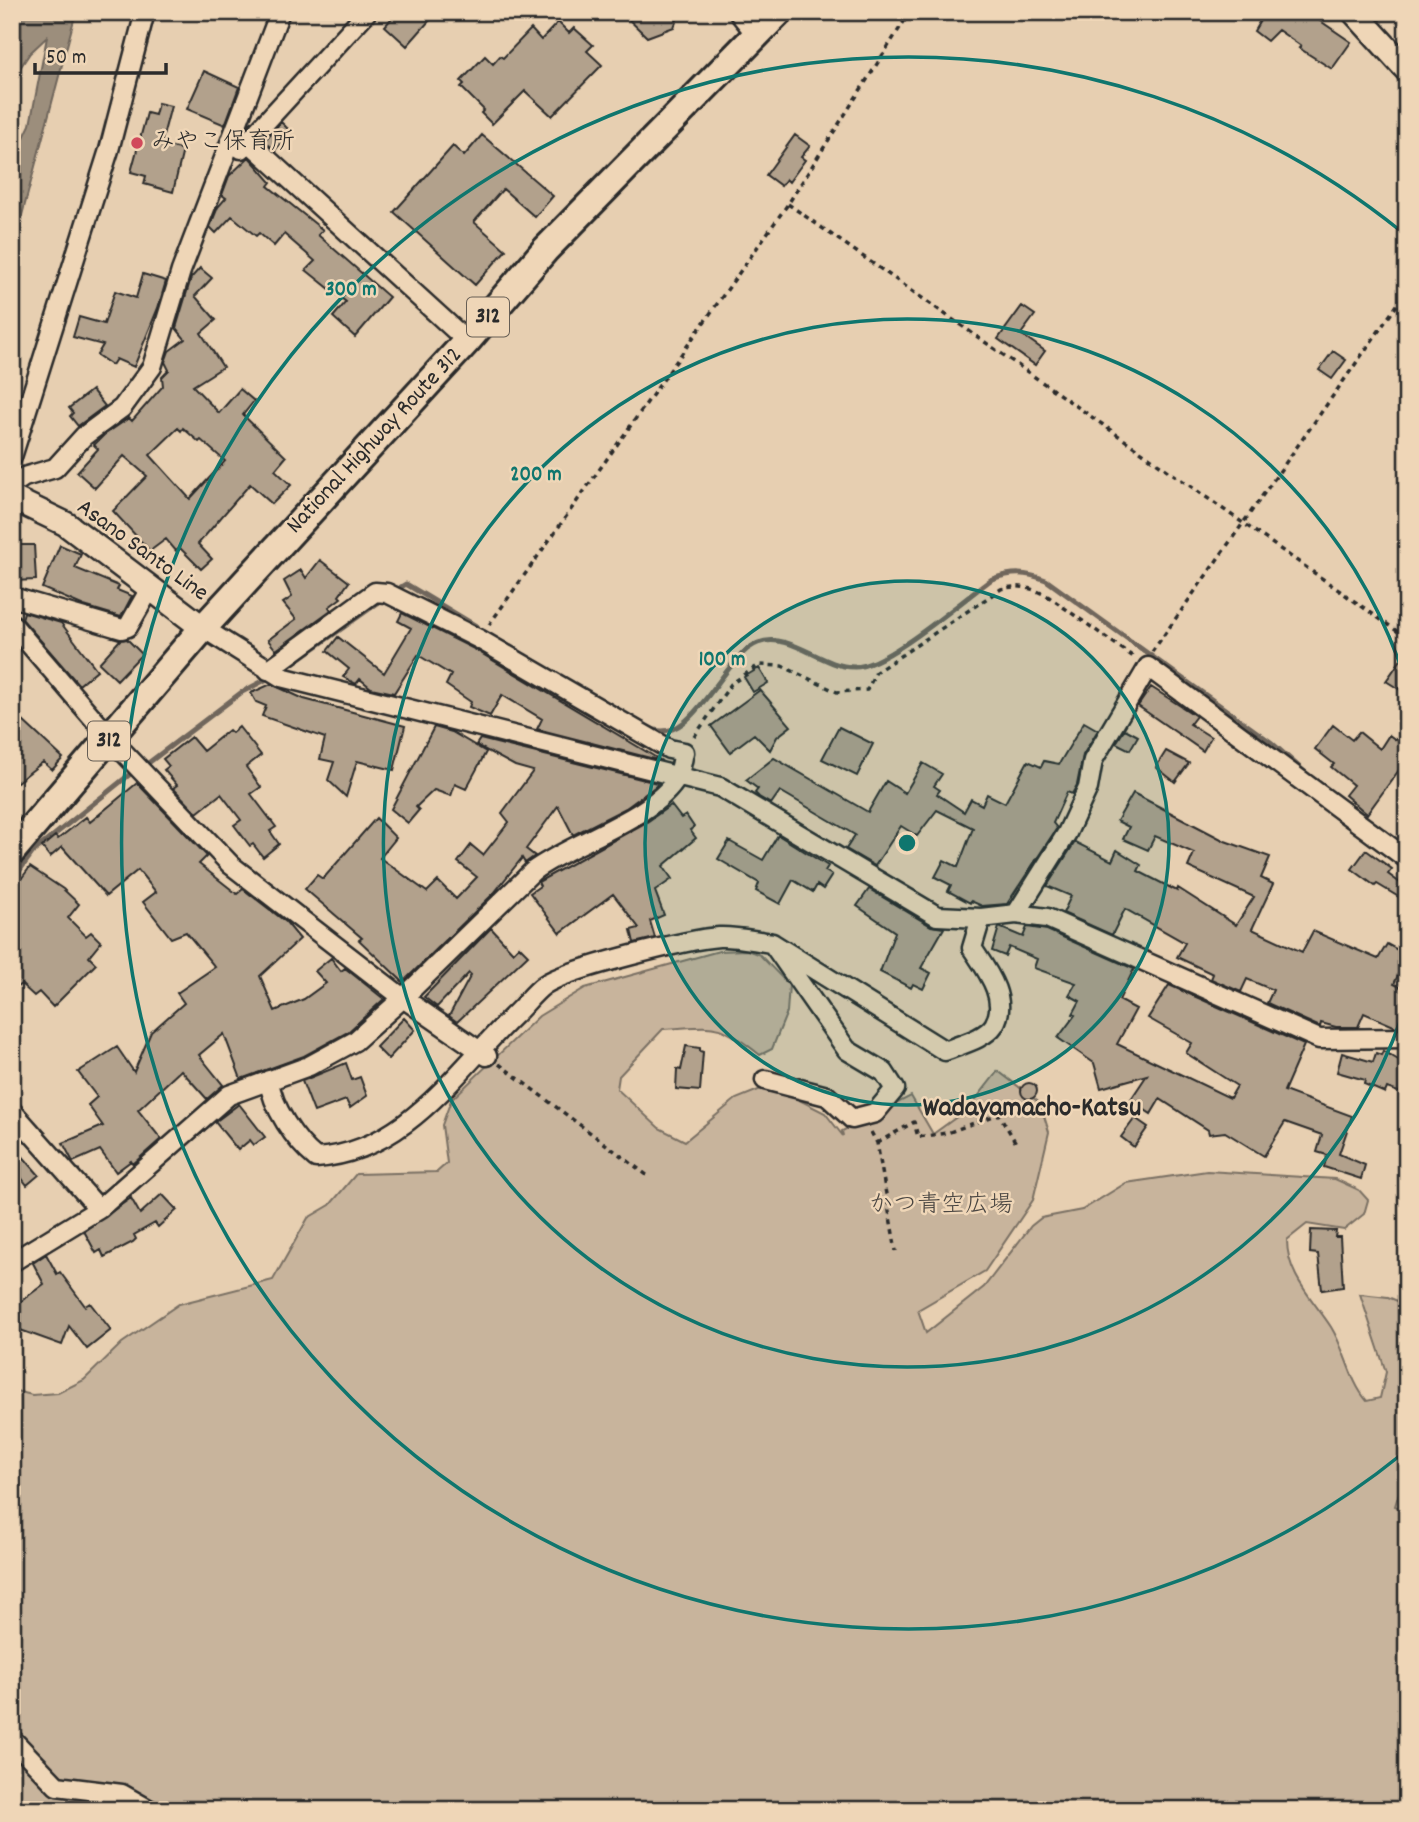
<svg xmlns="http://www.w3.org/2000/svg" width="1419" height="1822" viewBox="0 0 1419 1822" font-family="Dekko,'Klee One',sans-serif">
<rect width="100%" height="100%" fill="#e7cfb1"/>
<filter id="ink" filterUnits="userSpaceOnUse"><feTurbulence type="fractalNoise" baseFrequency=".0143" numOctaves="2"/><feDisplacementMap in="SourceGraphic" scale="14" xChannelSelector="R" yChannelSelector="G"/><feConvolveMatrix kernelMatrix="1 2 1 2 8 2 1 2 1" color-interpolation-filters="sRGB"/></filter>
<g filter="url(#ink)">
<path fill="#c8b49c" stroke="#7a7064" stroke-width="2" d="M747 950 760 955 789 985 787 1012 772 1049 760 1055C716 1020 716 1026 663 1029L619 1076 617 1089 659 1128 685 1141 736 1099 761 1089 774 1087 825 1113 843 1136 842 1131 911 1096 933 1134 969 1108 998 1071 1040 1103 1049 1132 1033 1200 985 1271 918 1310 926 1333 984 1287 1031 1226 1041 1218 1082 1210 1126 1183 1207 1171 1335 1179 1359 1190 1368 1200 1364 1214 1344 1230 1307 1224 1287 1240C1287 1276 1313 1299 1331 1327 1346 1351 1349 1380 1367 1401L1380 1398 1386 1372 1360 1294 1388 1297 1407 1305V1468L1395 1506 1407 1511V1810H12V1390L32 1395 58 1393 84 1380 122 1343 179 1304 273 1280 308 1218 330 1205 356 1174 437 1172 447 1163 442 1125 451 1100 539 1016 585 988 719 951Z"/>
<path fill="#9c8e7c" stroke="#6f665c" stroke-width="2" d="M12 12H76L12 253V162L30 125 47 37 30 53 12 80Z"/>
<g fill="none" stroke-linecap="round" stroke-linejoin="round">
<path stroke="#6f665c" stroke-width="5" d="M401 587 406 584 476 626
M282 671 382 600
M648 727C691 752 722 656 758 643 790 631 821 667 854 667 885 668 964 599 992 579 1013 572 1025 572 1046 580L1272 743 1315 781
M147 764 242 692 267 679
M12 881 33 852 134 771"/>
</g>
<path fill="#b2a18c" stroke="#2b2b2b" stroke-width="2" fill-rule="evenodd" d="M397 12H437L407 46 385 26Z
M621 12H680L674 27 647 37Z
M1265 12H1325L1319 20 1351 42 1332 69 1299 48 1301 46 1278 30 1267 41 1254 31Z
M558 22 569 33 574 28 593 45 587 51 602 65 552 116 525 91 492 124 481 113 484 110 461 87 464 84 461 81 485 56 493 64 500 56 503 58 531 29 541 40Z
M204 71 239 87 225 125 187 109Z
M158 103 171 106 162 140 166 141 165 145 183 150 173 192 144 184 146 176 131 172 147 113 155 115Z
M281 122 291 132 275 150 264 141Z
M482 135 553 196 535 217 503 189 474 222 506 250 475 285 394 212 453 146 464 156Z
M795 135 810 146 801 157 805 160 789 182 786 179 781 186 766 175Z
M249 157 271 182 268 186 323 230 318 235 389 297 355 337 333 317 346 302 306 270 315 261 284 234 274 246 259 233 256 236 232 216 216 233 210 227 218 207 226 198 222 195 229 176Z
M200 268 212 278 195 296 216 320 201 333 223 367 193 386 219 413 240 389 254 401 243 415 286 457 275 470 291 485 272 504 250 484 198 544 212 559 201 569 180 548 176 551 166 539 150 551 113 511 147 476 124 456 95 488 77 472 98 449 94 445 104 435 129 418 132 421 163 386 162 377 169 370 165 362 169 351 185 339 176 328 191 278ZM178 428 181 431 183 428 199 442 201 440 225 461 190 499 150 455Z
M143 274 166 281 158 308 134 367 116 359 112 365 97 355 103 345 73 337 79 317 104 324 115 291 136 298Z
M1022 306 1035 315 1021 334 1045 351 1035 365 998 339Z
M1333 351 1346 360 1332 379 1319 370Z
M92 390 105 406 78 426 70 416 73 413 69 408Z
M19 545H34L36 580 12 581V550H19Z
M60 545 81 554 75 568 119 586 117 590 132 596 121 617 84 606 42 588Z
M320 560 349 582 339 596 341 598 329 607 331 610 276 650 268 640 296 619 283 603 292 597 284 581 301 570 306 578Z
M24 612 61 623 97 670 79 685 22 619Z
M402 613 474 649 662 761 537 729 542 719 502 695 490 716 469 707 471 702 446 685 451 675 418 655 394 693 371 688 360 679 356 684 343 677 349 669 327 651 338 637 384 673 411 628 398 621Z
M127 639 142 654 117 680 99 663 120 640Z
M1407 651V694L1386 681Z
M759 668 768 683 753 692 744 677Z
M271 684 304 699 405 726 394 770 357 761 346 797 328 780 334 762 320 759 325 738 262 716 266 706 256 702 251 693Z
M1151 687 1196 716 1190 724 1211 737 1203 751 1138 706Z
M760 690 791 726 777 737 770 750 754 734 730 752 711 726Z
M22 720 63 758 52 770 43 762 12 786V732Z
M1084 722 1098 730 1083 755 1077 785 1072 794 1067 792 1053 823 1057 828 1007 904 982 906 971 901 970 903 948 891 951 885 935 877 944 860 958 867 973 828 937 810 917 836 901 826 875 866 846 849 855 835 780 791 771 804 759 797 755 793 758 789 746 780 774 758 868 812 886 781 905 793 923 763 942 774 934 786 940 790 937 794 964 812 971 799 982 805 987 794 1005 803 1028 761 1041 767 1044 761 1059 764Z
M1333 725 1352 740 1359 732 1380 749 1389 735 1396 740 1407 725V759L1367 814 1345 795 1353 785 1331 767 1334 764 1315 749Z
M239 727 261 755 246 767 261 787 251 794 276 827 270 831 279 844 263 857 253 844 250 846 234 825 241 820 221 794 197 813 173 788 177 785 164 770 169 766 163 759 191 737 203 751 229 730 232 733Z
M434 727 452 732 486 752 466 789 455 784 451 796 434 790 416 807 419 810 408 823 391 809Z
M839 727 873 744 857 776 822 759Z
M1125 729 1138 736 1130 750 1116 743Z
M480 739 657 783 656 786 626 808 573 835 558 806 526 849 535 856 525 863 522 858 494 893 403 982 359 940 362 938 305 889 317 875 323 879 376 818 396 838 380 858 427 892 438 881 456 899 477 877 458 862 471 845 483 855 509 822 502 813 533 771 515 766 476 745Z
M1166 751 1189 763 1175 782 1156 767Z
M137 783 207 856 199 864 237 894 243 889 286 922 300 939 260 976 275 1011 304 999 326 983 315 971 331 958 341 971 345 968 384 999 348 1032 304 1056 241 1079 224 1034 199 1055 223 1085 207 1099 181 1070 138 1110 161 1139 133 1164 131 1161 116 1172 100 1150 73 1162 63 1143 103 1126 88 1105 97 1097 78 1072 117 1047 134 1072 151 1032 184 1003 177 993 215 967 186 932 171 938 143 902 156 892 138 870 106 896 62 847 50 857 42 847 55 836 58 839 86 817 90 822Z
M1133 793 1225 841 1270 857 1261 878 1273 884 1252 929 1302 952 1313 931 1378 959 1387 944 1407 955 1394 984 1407 990V1027H1396L1364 1013 1358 1027H1336L1321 1023 1320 1027 1267 1003 1273 990 1247 979 1241 992 1211 979 1213 974 1177 957 1185 943 1125 909 1112 935 1063 913 1071 896 1047 886 1075 842 1112 861 1117 850 1141 865 1138 871 1177 891 1178 888 1236 925 1254 897 1188 867 1194 853 1155 836 1148 850 1123 839 1129 827 1117 821Z
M671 805 681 818 686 815 694 827 690 830 696 838 663 866 672 879 655 891 664 915 650 921 655 938 634 943 631 930 639 928 613 894 560 933 530 893 540 886 538 882 647 822Z
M778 835 828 866 825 871 832 875 823 889 817 885 813 892 793 880 780 904 756 891 759 883 718 859 729 841 763 860Z
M1366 850 1392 869 1388 874 1407 888V902L1377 884 1375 886 1352 869Z
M30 867 63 889 79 904 68 918 86 936 91 932 101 942 89 957 96 964 53 1007 39 992 34 996 21 984 12 991V891Z
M869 889 931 926 944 928 921 968 931 973 923 989 913 984 911 988 880 972 895 932 857 906Z
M999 927 1023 937 1027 927 1047 930 1134 969 1119 1000 1136 1009 1117 1044 1230 1098 1237 1086 1186 1053 1192 1043 1148 1018 1169 985 1304 1045 1284 1091 1352 1116 1339 1154 1365 1165 1361 1179 1324 1167 1327 1155 1317 1152 1322 1135 1285 1122 1264 1156 1225 1132 1209 1134 1208 1130 1160 1099 1151 1114 1139 1106 1131 1099 1147 1075 1101 1088 1094 1063 1058 1038 1075 1015 1073 1014 1080 1001 1069 995 1076 983 1034 968 1037 959 1009 947 1005 956 992 951Z
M491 928 513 952 519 946 528 955 457 1022 449 1016 471 975 469 973 437 1007 424 997Z
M404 1018 415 1030 388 1059 376 1047Z
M686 1046 700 1048V1051L703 1052 700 1091 676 1089 677 1069 681 1070Z
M1383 1051 1407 1065V1095L1387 1088 1385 1093 1364 1084 1365 1080 1337 1072 1342 1053 1373 1062 1376 1053 1381 1055Z
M346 1063 352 1080 360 1077 367 1096 350 1108 346 1100 314 1112 302 1081Z
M1021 1091a8 8 0 1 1 16 0a8 8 0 1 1-16 0Z
M239 1104 265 1137 254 1145 250 1140 238 1150 215 1122Z
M1135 1118 1148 1127 1134 1147 1121 1137Z
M12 1144 39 1175 27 1185 20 1176 12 1183Z
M162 1194 177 1210 158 1227 155 1223 134 1235 136 1239 133 1242 104 1257 101 1250 96 1253 84 1231 131 1198 140 1214Z
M1311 1230 1336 1231 1335 1237H1340L1343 1287 1322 1290 1318 1254 1310 1253Z
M46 1254 57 1274 60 1272 85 1306 90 1303 111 1330 87 1349 69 1326 62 1345 12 1327V1308L44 1284 33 1263Z"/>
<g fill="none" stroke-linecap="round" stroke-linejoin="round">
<g stroke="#2b2b2b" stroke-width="23">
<path id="minor" d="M738 12 756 34
M249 142 467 341
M241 149 367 12
M12 457 109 150 145 12
M12 485 24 477 55 468 84 436 122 408 152 367 181 271 280 12
M12 597 122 629 128 627 151 587
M12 624 111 739 231 865 403 998 487 1056
M203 628 281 677 720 787 937 916 981 918 1016 914 1047 918 1319 1039 1407 1038
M1016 914 1067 833 1088 788 1093 760 1148 667 1407 859
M269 1080C272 1107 295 1141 316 1158 406 1152 455 1072 514 1015 524 1006 533 993 544 985 567 969 690 939 719 937 736 936 755 941 772 943
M765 1080 827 1096 852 1119 875 1113 895 1089 884 1072 847 1050 772 943 945 1051C959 1045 985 1039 994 1025 1010 999 985 968 972 948L981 918
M12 1111 99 1209
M12 1262 99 1209 229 1095 309 1066 355 1041 403 998 533 871C572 842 654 818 677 778 681 771 682 760 684 752L669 749 479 639 387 593 375 592 268 670
M12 1739 57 1786 122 1794 150 1810"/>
</g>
<g stroke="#2b2b2b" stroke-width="28">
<path id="major" d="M1354 12 1407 70
M12 498 66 524 203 628"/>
</g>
<g stroke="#2b2b2b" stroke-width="32">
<path id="highway" d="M12 851 203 628 467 341 545 250 779 12"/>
</g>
<path stroke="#2b2b2b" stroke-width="3.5" stroke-dasharray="5 5" stroke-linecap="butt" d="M788 204 1407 638
M489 625 788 204 910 12
M1152 652 1407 291
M694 737 731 684 759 665 782 666 837 692 867 690 876 672 1001 589C1020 584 1033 588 1049 597L1135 658
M499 1064 648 1176
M871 1132 877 1143 896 1251
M877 1143 914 1122 918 1137 947 1133 999 1114 1016 1143"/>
<use href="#minor" stroke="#efd6b7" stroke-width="18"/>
<use href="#major" stroke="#efd6b7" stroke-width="23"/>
<use href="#highway" stroke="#efd6b7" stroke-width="26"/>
</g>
</g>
<circle cx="907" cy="843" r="262" fill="#0f766e" fill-opacity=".12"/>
<g fill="none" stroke="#0f766e" stroke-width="3.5">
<circle cx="907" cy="843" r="262"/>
<path d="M1407 1001A524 524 0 1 1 1407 685"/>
<path d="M1402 1454A786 786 0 1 1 1402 232"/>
</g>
<circle fill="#d1495b" stroke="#efd6b7" stroke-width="2.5" cx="137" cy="143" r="7"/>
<g text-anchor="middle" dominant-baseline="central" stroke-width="5" stroke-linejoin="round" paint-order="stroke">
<g fill="#efd6b7" stroke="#665e55" stroke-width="2">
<rect x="467" y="297.5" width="42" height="39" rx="5"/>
<rect x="88" y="721.5" width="42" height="39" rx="5"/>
</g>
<g font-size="23" font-weight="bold" fill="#2b2b2b">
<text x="488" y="317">312</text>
<text x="109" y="741">312</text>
</g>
<g font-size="24" fill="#2b2b2b" stroke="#efd6b7" text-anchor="start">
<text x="151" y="143">みやこ保育所</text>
</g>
<g font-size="24" fill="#2b2b2b" stroke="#efd6b7">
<text transform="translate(375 441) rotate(-47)">National Highway Route 312</text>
<text transform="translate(142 551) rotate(36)">Asano Santo Line</text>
</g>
<g font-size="24" fill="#4a4642" stroke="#efd6b7">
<text x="941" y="1206">かつ青空広場</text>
</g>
<g font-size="28" font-weight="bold" fill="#2b2b2b" stroke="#efd6b7">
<text x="1032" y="1110">Wadayamacho-Katsu</text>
</g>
</g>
<circle cx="907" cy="843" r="10" fill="#0f766e" stroke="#efd6b7" stroke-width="3.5"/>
<g font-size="21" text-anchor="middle" font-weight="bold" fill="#0f766e" stroke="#efd6b7" stroke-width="5" stroke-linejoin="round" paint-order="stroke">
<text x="351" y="295">300 m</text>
<text x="536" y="480">200 m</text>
<text x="722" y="665">100 m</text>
</g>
<rect width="1419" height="1822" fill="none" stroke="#efd6b7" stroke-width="42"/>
<rect x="21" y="21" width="1377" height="1780" fill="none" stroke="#2b2b2b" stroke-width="2.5" filter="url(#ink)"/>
<path d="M35 63v10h131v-10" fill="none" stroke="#2b2b2b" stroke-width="3.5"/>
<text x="46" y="63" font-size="21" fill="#2b2b2b" stroke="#efd6b7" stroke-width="5" paint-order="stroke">50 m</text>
</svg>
